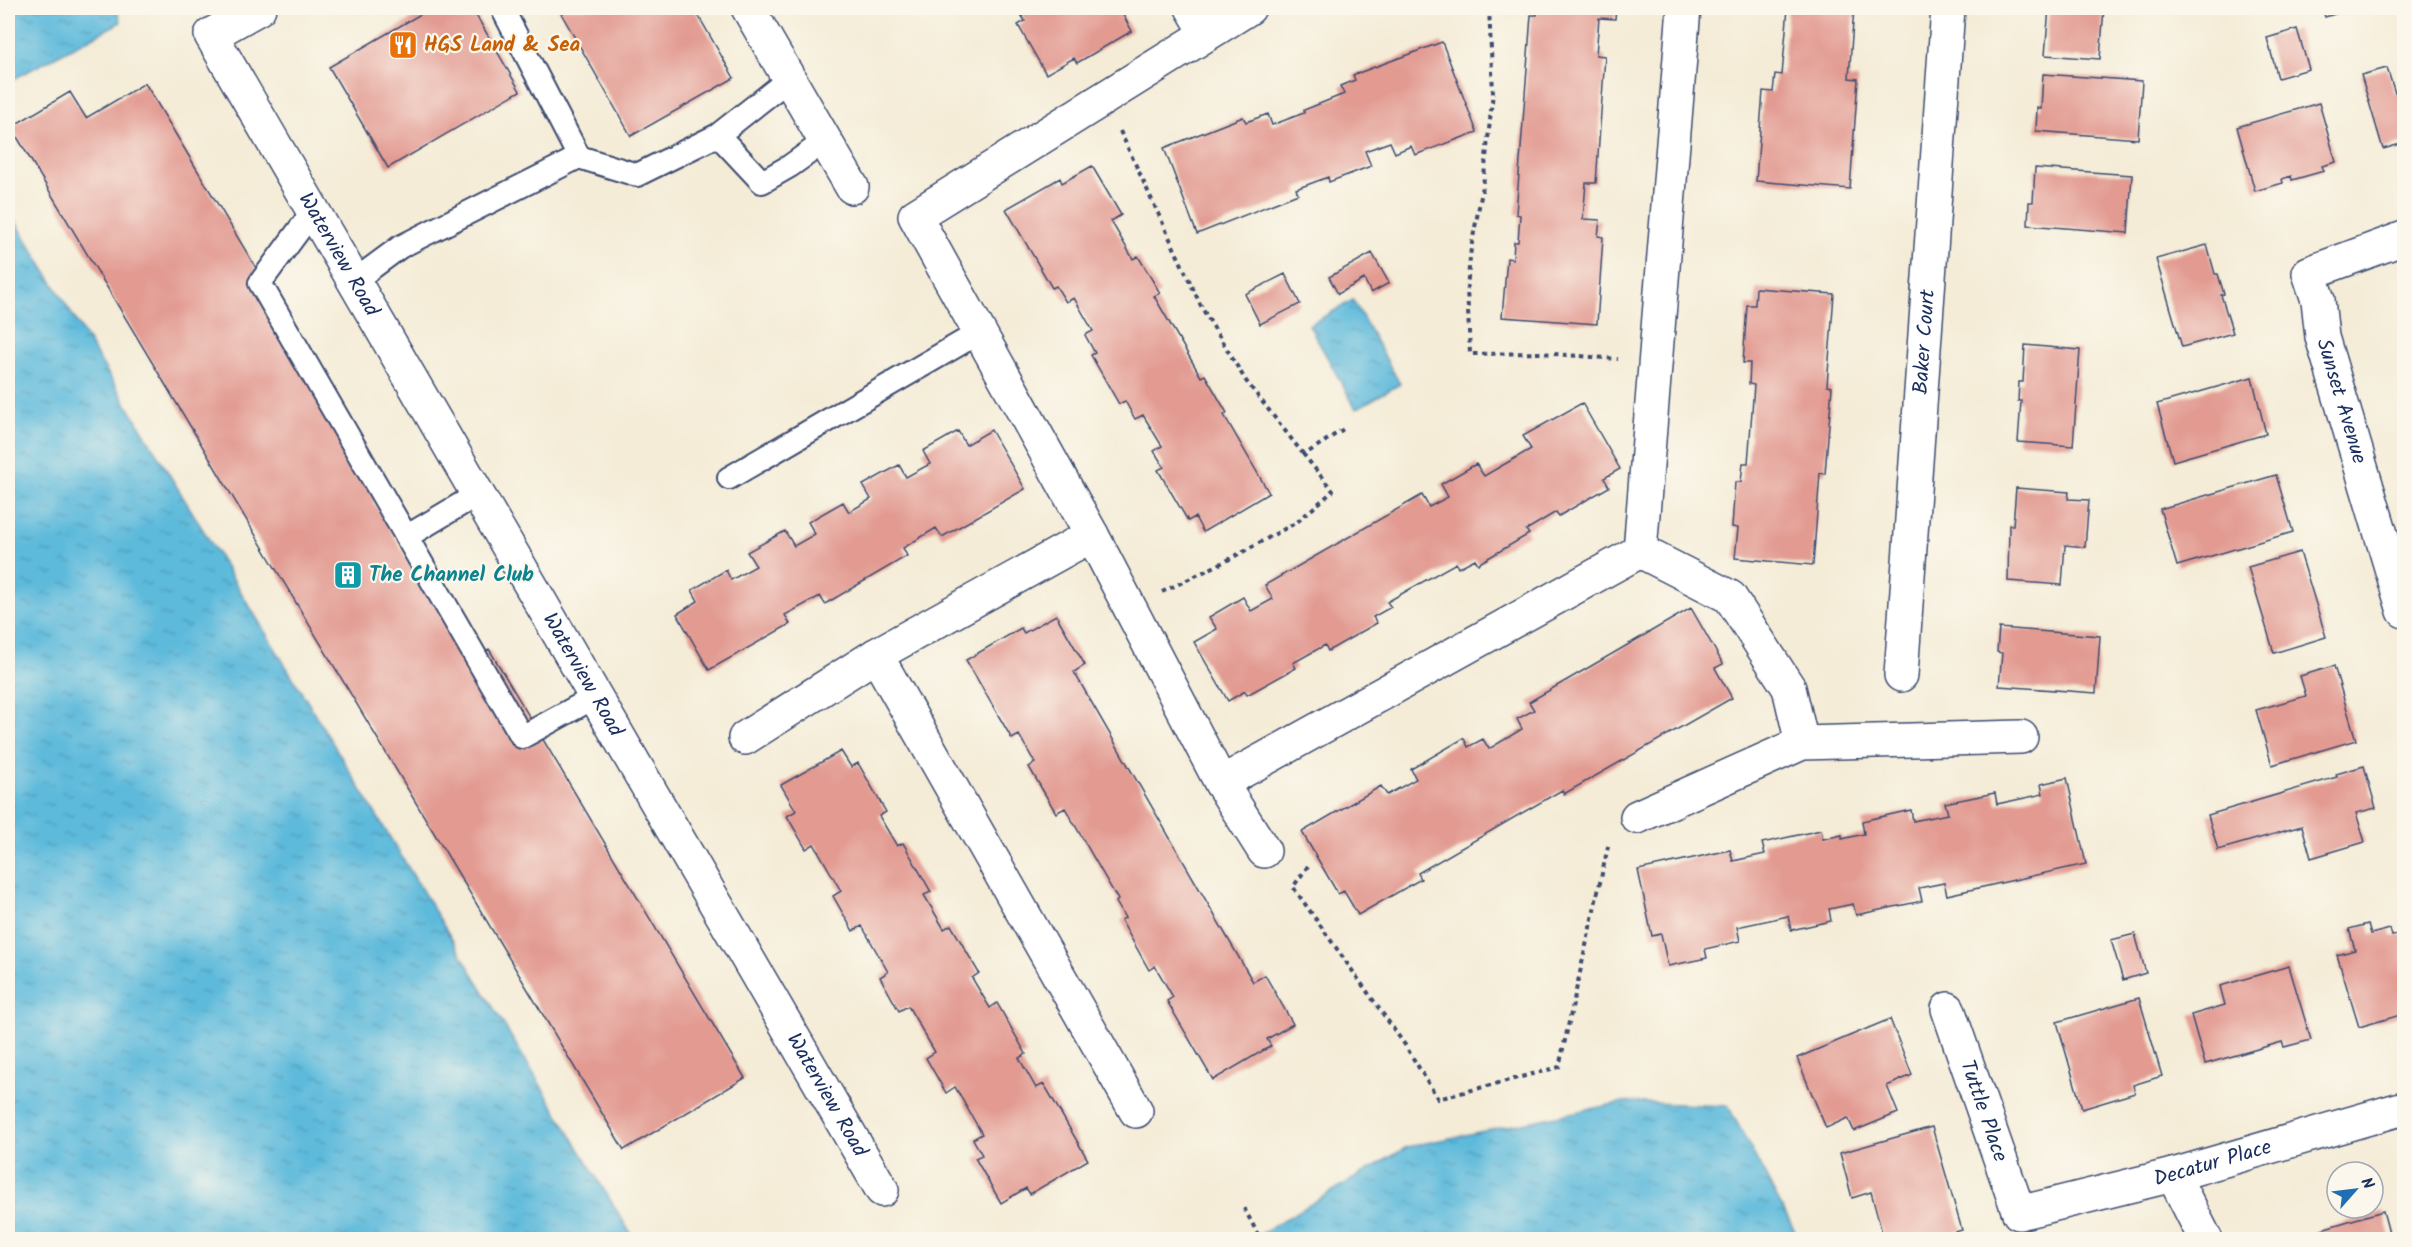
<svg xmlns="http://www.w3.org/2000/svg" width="2412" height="1247" viewBox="0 0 2412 1247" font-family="Kalam,sans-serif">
<defs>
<pattern id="water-ripples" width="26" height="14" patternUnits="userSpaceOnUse" patternTransform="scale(1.5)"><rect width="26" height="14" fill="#5dbadb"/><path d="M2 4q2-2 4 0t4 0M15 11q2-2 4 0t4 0" fill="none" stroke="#4c98b5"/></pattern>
</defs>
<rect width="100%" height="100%" fill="#fbf7ec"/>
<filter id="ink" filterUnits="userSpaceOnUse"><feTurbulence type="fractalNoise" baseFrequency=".0167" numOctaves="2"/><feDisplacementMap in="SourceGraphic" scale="12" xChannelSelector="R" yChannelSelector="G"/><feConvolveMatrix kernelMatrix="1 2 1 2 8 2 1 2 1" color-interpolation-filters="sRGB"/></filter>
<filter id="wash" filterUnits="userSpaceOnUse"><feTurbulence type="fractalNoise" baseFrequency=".008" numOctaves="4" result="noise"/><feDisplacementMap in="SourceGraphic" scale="24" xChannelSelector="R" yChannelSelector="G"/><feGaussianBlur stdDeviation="1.35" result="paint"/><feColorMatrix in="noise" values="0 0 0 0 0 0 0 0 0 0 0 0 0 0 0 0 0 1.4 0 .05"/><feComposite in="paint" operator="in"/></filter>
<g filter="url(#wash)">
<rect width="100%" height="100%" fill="#f4ecd7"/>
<path fill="url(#water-ripples)" stroke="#3c749c" stroke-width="1.5" d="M8 8H116L121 22 8 82Z
M8 209 634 1239H8Z
M1353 300 1400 384 1356 409 1309 325Z
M1624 1102 1728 1106 1799 1239H1252L1407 1147Z"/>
<g id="blocks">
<path fill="#e29a91" d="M431 8H472L520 91 388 168 329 67Z
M558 8H694L734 78 631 136Z
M1017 8H1119L1132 31 1077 63 1074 58 1046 74 1018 25 1025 21Z
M1538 8H1616L1615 19 1599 18 1596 55 1605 56 1596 183H1586L1583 219 1600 220 1598 236 1603 237 1597 324 1502 317 1507 258 1513 259 1514 242H1518L1520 215 1516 214 1531 15H1537Z
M1788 8H1854L1849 78 1858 79 1850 189 1756 181 1763 91 1773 92 1775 74 1782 75Z
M2049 8H2104L2100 59 2045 55Z
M2322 8H2354L2325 17Z
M2297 29 2309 69 2278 78 2267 38Z
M1442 42 1477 132 1415 155 1411 146 1395 153 1390 142 1365 151 1371 166 1329 182 1328 177 1296 189 1298 194 1197 234 1164 148 1243 117 1246 122 1268 114 1272 125 1304 113V110L1344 94 1340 86 1355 80 1353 75Z
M2387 68 2395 93 2404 90V143L2383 149 2361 75Z
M2043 74 2142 81 2138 139 2036 131 2037 108 2041 109Z
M145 83 390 491 373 501 468 661 489 649 745 1078 624 1150 11 127 70 92 86 118Z
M2319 103 2336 162 2322 166 2324 171 2292 180 2291 176 2282 179 2283 183 2255 191 2237 127Z
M1092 166 1121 215 1111 221 1133 259 1138 256 1160 293 1154 296 1201 377 1205 375 1227 413 1224 415 1269 493 1203 532 1195 517 1188 521 1158 470 1164 467 1154 451 1162 446 1143 415 1135 419 1125 401 1119 404 1091 355 1095 353 1085 335 1093 331 1074 298 1066 302 1056 286 1052 288 1006 209 1060 178 1062 183Z
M2035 168 2132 175 2128 233 2028 225 2029 202H2033Z
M2207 245 2215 274H2218L2224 294 2221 295 2233 333 2182 347 2156 259Z
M1372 253 1389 283 1371 293 1364 279 1338 294 1329 277Z
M1285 274 1300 304 1260 324 1245 294Z
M1756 288 1834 294 1827 386 1832 387 1825 474 1820 473 1813 565 1735 558 1738 528 1732 527 1735 482H1741L1743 463H1748L1754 385 1749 384 1750 363H1743L1747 305H1755Z
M2025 345 2080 350 2073 446 2018 442 2021 401H2018L2019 382H2023Z
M2252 377 2266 434 2173 461 2157 404Z
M1582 403 1620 469 1604 478 1609 487 1559 516 1556 512 1526 530 1529 534 1478 564 1475 559 1458 568 1456 563 1387 602 1391 607 1373 617 1377 623 1328 651 1325 645 1293 663 1296 668 1247 695 1245 691 1228 701 1194 642 1217 629 1209 617 1243 597 1251 611 1273 599 1265 585 1422 495 1429 507 1448 497 1441 484 1476 464 1484 476 1531 449 1523 436Z
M991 430 1025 489 942 537 936 528 903 548 907 556 825 604 820 596 785 615 790 624 709 670 677 614 698 601 692 590 726 570 731 580 756 566 747 552 785 531 794 546 815 534 808 522 843 502 849 512 871 499 863 485 899 465 906 477 930 464 923 451 958 431 966 445Z
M2276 475 2293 532 2177 566 2160 509Z
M2016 488 2069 492 2068 499 2089 500 2085 547 2065 545 2062 585 2008 581 2009 525H2013Z
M2300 552 2326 637 2274 653 2248 567Z
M1691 608 1723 664 1715 668 1732 698 1564 794 1562 790 1418 873 1421 879 1358 915 1344 891 1338 894 1302 832 1381 786 1387 795 1416 779 1411 769 1464 738 1468 747 1483 739 1489 749 1522 729 1517 719 1534 710 1529 702Z
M1056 615 1085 665 1074 672 1253 982 1265 975 1293 1024 1267 1039 1271 1046 1213 1080 1167 1001 1173 997 1155 966 1149 970 1121 920 1125 918 1116 902 1118 900 1065 808 1056 813 1029 767 1035 763 1019 735 1012 739 966 660 1021 628 1024 633Z
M1999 628 2100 636 2096 693 1999 686 2002 653 1997 652Z
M2334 666 2356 740 2272 765 2256 710 2306 696 2300 676Z
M841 751 851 767 858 763 886 812 879 816 897 846 903 843 931 892 924 895 944 929 951 925 979 973 972 978 990 1008 997 1003 1026 1054 1019 1058 1036 1088 1044 1084 1088 1160 1030 1194 1026 1188 1001 1203 975 1158 982 1155 973 1139 982 1134 955 1087 946 1093 926 1058 935 1052 908 1006 899 1011 880 977 888 972 862 926 853 931 833 896 841 891 814 844 806 849 787 816 796 811 781 785Z
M2364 766 2376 808 2356 813 2365 842 2311 858 2302 826 2218 850 2208 815 2337 777 2336 774Z
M2067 778 2086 864 1947 895 1944 883 1919 888 1922 901 1856 915 1853 904 1829 909 1831 921 1791 930 1788 916 1737 927 1740 941 1705 949 1707 958 1668 966 1661 934 1652 936 1638 870 1730 850 1733 861 1765 854 1762 843 1821 830 1823 839 1842 835V839L1864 834 1862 821 1911 810 1913 821 1948 814 1945 803 1995 793 1997 804 2043 794 2041 784Z
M2368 924 2371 934 2390 929 2392 936 2404 933V1014L2359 1027 2337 955 2355 950 2349 929Z
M2135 934 2146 973 2123 980 2111 940Z
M2289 966 2311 1040 2284 1047 2282 1042 2205 1064 2191 1015 2225 1005 2220 986Z
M2139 998 2162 1076 2133 1085 2135 1093 2082 1109 2057 1022Z
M1890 1019 1912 1075 1887 1086 1898 1113 1854 1131 1848 1118 1826 1128 1797 1058Z
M1932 1127 1962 1230 1929 1240H1884L1871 1192 1852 1198 1840 1153Z
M2383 1211 2391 1240H2321L2318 1230Z"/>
</g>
</g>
<g filter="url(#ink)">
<use href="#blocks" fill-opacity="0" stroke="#3c4b70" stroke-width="1.5"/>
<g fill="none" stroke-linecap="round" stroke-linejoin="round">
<g stroke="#3c4b70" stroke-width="26">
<path id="lane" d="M718 135 762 182 790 166 825 141
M579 157 637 175 718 135 789 79
M313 211 260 283 522 737 595 697
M354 281 400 247 579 157 502 8
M729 478 980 332
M406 537 478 494"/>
</g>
<g stroke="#3c4b70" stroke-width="36">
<g id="street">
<path id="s1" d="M259 8 211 35 882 1190"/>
<path d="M748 8 852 187"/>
<path d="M1192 8 1207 33"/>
<path d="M1249 8 915 216 1092 535 1221 783 1264 851"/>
<path id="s2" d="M2404 238 2309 273 2318 300 2322 337 2404 611"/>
<path d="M1640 551 1730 597 1789 688 1802 743"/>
<path d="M876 655 1136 1111"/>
<path id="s3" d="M1901 675 1948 8"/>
<path d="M745 738 876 655 1092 535"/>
<path d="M1221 783 1640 551 1684 8"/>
<path d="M1637 817 1802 743 2021 737"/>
<path id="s4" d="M1948 1009 2019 1213 2173 1175 2404 1108"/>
<path d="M2173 1175 2206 1240"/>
</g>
</g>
<path stroke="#3c4b70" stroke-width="4" stroke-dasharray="4.5 4.5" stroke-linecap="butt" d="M1489 8 1493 92 1483 186 1471 248 1467 288 1470 354 1541 353 1618 359
M1120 131 1202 308 1246 381 1304 455
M1162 592 1226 561 1297 522 1333 491 1304 455 1345 428
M1308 866 1293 887 1405 1045 1438 1099 1559 1067 1609 842
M1244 1208 1261 1240"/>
<use href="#lane" stroke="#fff" stroke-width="22"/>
<use href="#street" stroke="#fff" stroke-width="33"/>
</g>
</g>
<defs>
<g id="restaurant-square" transform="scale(1.5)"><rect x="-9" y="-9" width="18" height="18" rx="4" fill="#e8710a" stroke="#fbf7ec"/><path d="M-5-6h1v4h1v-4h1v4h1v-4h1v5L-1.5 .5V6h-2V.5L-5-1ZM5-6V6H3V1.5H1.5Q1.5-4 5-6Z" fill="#fff"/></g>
<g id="building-square" transform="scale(1.5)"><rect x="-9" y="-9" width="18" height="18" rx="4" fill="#0f9aa8" stroke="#fbf7ec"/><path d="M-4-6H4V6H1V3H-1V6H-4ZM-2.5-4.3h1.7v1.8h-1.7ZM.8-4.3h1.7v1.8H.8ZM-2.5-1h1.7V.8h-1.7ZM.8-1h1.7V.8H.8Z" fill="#fff"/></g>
</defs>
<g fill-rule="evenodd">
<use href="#restaurant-square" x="403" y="45"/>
<use href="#building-square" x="348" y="575"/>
</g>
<g text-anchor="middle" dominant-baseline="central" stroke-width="4.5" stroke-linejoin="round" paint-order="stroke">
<g font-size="21" font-weight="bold" fill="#c56008" stroke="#fbf7ec" text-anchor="start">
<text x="424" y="45">HGS Land &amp; Sea</text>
</g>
<g font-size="21" fill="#1b2f5e" stroke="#fbf7ec">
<text stroke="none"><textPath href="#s1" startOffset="309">Waterview Road</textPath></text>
<text stroke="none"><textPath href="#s3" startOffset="334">Baker Court</textPath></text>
<text stroke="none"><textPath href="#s2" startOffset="234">Sunset Avenue</textPath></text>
<text stroke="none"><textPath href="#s1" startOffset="795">Waterview Road</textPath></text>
<text stroke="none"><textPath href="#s1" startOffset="1281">Waterview Road</textPath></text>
<text stroke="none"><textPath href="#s4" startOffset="108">Tuttle Place</textPath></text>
<text stroke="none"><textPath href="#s4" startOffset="416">Decatur Place</textPath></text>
</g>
<g font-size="21" font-weight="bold" fill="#0d838f" stroke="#fbf7ec" text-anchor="start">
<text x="369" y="575">The Channel Club</text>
</g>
</g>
<rect width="2412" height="1247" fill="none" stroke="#fbf7ec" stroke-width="30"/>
<g transform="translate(2355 1190) rotate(62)"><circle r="28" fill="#fbf7ec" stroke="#a1a7b3" stroke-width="1.5"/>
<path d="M0-4.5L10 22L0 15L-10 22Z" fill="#1f6fb2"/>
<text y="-9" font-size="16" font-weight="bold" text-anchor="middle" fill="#1b2f5e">N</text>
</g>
</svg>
